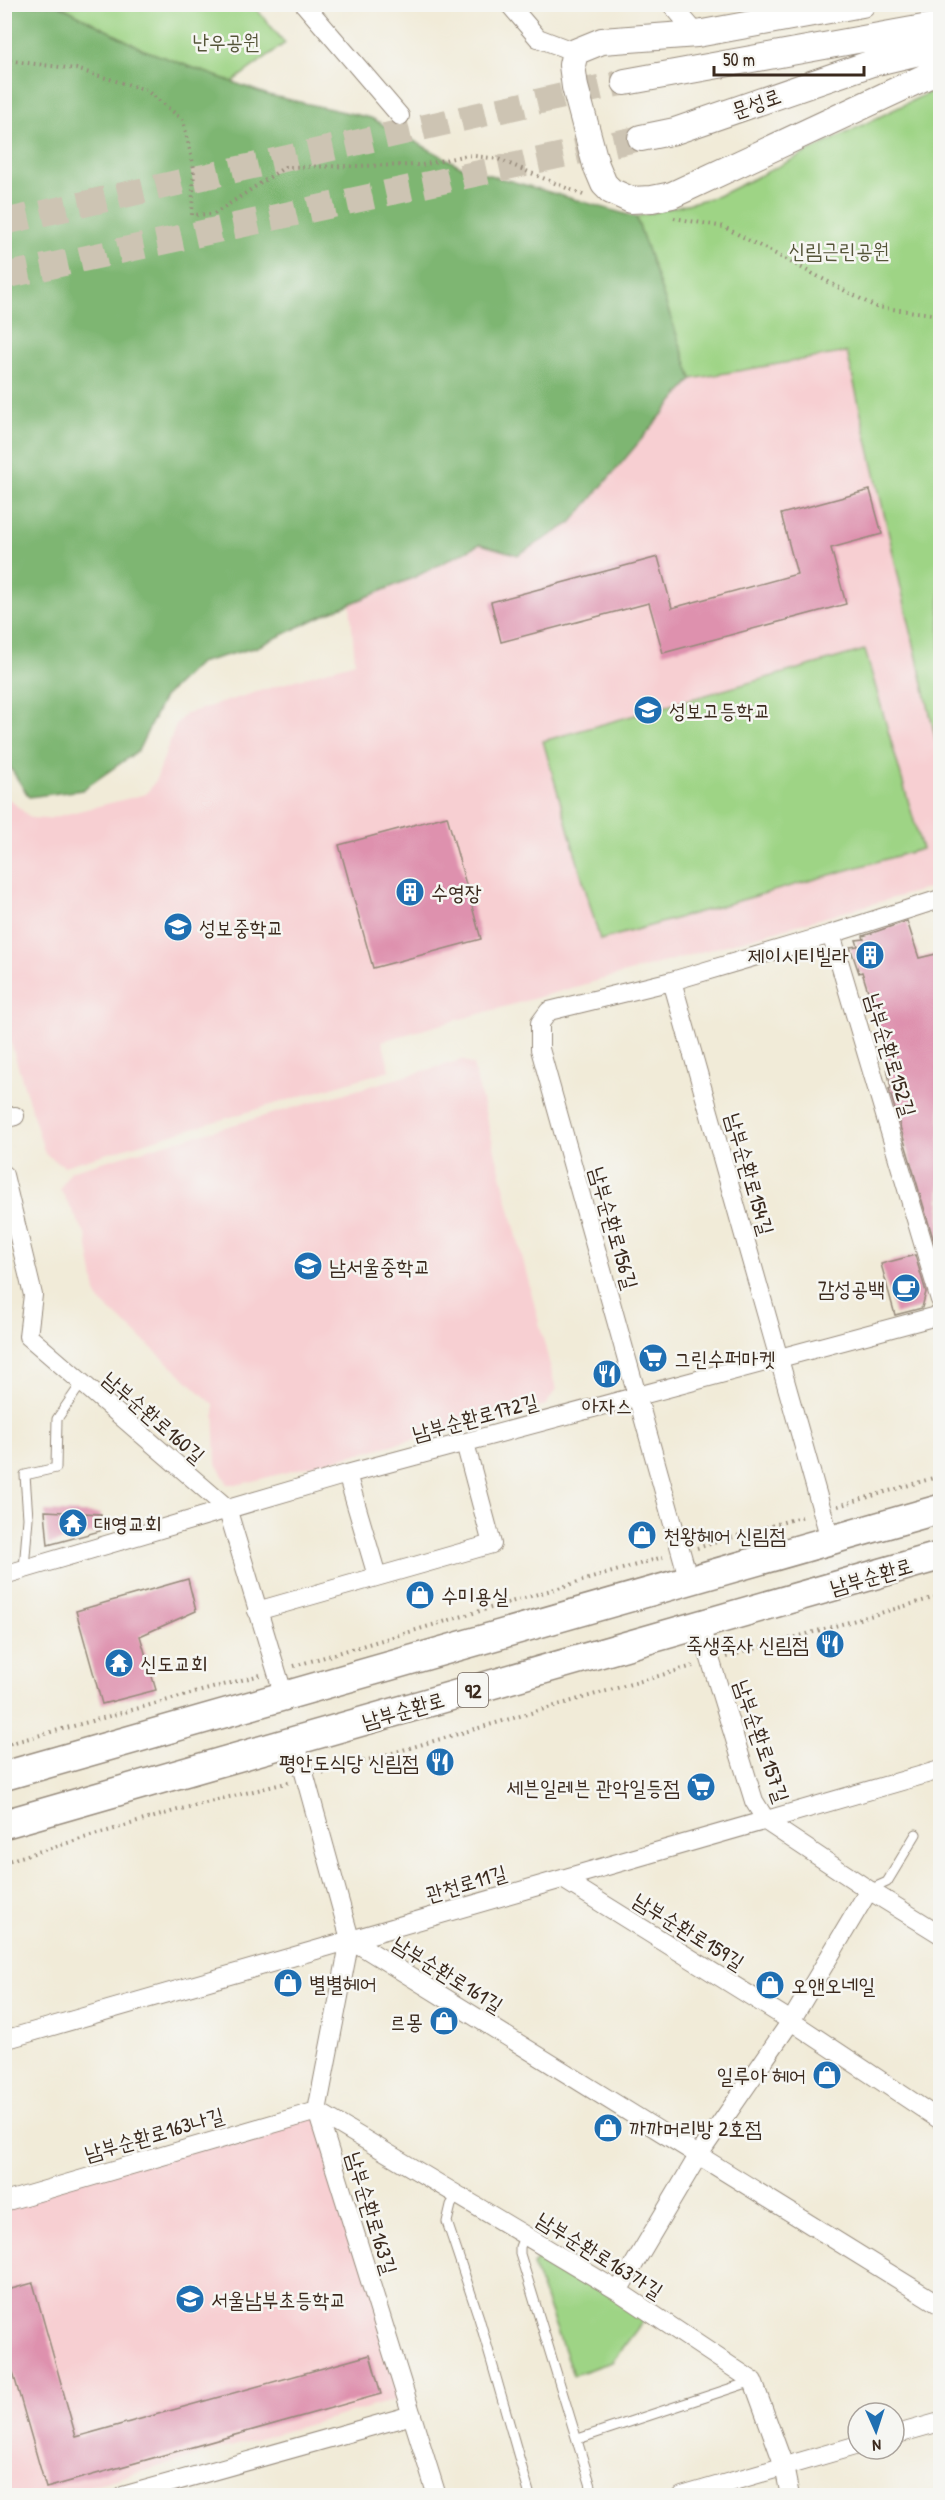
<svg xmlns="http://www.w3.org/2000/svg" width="945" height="2500" viewBox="0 0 945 2500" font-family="'Patrick Hand','Poor Story',sans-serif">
<rect width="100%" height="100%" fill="#f6f6f2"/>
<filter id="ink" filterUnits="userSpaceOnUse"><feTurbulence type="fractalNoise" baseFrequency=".0167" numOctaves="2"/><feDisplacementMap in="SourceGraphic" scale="12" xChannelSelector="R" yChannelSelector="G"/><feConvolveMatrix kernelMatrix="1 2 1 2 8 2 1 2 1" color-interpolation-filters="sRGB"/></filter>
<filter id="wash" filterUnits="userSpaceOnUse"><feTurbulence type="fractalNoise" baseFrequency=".008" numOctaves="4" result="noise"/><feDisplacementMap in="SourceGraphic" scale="24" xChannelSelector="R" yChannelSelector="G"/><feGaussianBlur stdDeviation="1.35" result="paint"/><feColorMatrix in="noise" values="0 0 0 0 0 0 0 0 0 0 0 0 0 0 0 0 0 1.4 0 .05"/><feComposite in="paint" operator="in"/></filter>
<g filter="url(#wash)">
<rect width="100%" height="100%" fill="#f1ebd8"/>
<path fill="#f7cfd2" d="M846 352 940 757V885L382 1041 390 1070 64 1166 45 1154 5 1024 4 799H9L31 818 47 819 146 794 156 780 176 724 185 714 355 662 350 604 480 544 519 555 571 523 692 379Z
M462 1060 473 1065 556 1389 546 1405 241 1484H228L216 1464 214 1405 97 1298 86 1235 60 1189 70 1171Z
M317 2111 406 2397 59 2495 5 2496V2202Z"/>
<path fill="#9ed485" stroke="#6c7f52" stroke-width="1.5" d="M59 5H253L285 43 232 82 144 50Z
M940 87V758L847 352 692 379 636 217 718 196Z
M865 650 922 849 600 940 543 741Z
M541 2255 647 2316 612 2362 573 2375 533 2265Z"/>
<path fill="#7eb672" stroke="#5c7048" stroke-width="1.5" d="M4 5H59L144 50 268 95 371 118 462 167 636 217 692 379 571 523 518 555 480 544 415 577 328 613 257 647 199 663 164 697 138 751 82 790 29 797 4 758Z"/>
<g id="blocks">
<path fill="#de91ae" d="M870 490 882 534 831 548 846 604 663 653 649 603 501 642 491 602 658 557 672 608 797 574 781 514Z
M447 816 481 939 373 968 339 845Z
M907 921 919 958 940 953V1262L889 1089 891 1088 883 1046H885L862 972 859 973 850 947 858 946 856 940 864 939 863 936Z
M915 1255 926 1292 922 1308 895 1315 881 1264Z
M45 1511 101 1514 100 1531 48 1545Z
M188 1579 196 1611 140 1636 156 1690 102 1704 76 1611Z
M33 2283 76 2437 370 2355 381 2394 46 2488 4 2341V2291Z"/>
</g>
</g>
<g filter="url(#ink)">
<use href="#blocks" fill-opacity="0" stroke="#968a7b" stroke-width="1.5"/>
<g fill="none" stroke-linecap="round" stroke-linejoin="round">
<path stroke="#cdc4b3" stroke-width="26" stroke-dasharray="26 13" stroke-linecap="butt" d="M4 222 625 82
M4 276 641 138"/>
<g stroke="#968a7b" stroke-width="11">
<path id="lane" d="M24 1569 28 1518 25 1475 56 1468 57 1419 81 1384
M869 1890 887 1882 916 1834
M458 2194 451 2205 447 2222 479 2318 530 2496
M525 2234 520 2247V2254L594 2496
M578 2439 753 2381"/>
</g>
<g stroke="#968a7b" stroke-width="20">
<path id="street" d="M304 4 400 116
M509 4 538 38 575 52
M671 4 697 34
M940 899 831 934 940 1300
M672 981 549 1011 540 1023V1049L689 1581
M4 1119 15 1116
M4 1175 33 1295 28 1336 227 1508 284 1696
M347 1474 377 1576
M830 1539 672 981 831 934
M4 1575 347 1474 940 1315
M257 1611 492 1544 465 1443
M700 1626 754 1801 767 1822 869 1890 940 1934
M295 1740 350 1939 940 2305
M563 1879 791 2021 940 2120
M350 1939 317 2111 437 2496
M4 2040C316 1949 629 1862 940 1770
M4 2202 317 2111 618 2291 753 2381 784 2466 790 2496
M618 2291 698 2156 791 2021 869 1890
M894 2435 940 2422
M123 2496 412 2415
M682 2496 858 2445"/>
</g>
<g stroke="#968a7b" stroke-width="28">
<path id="secondary" d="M862 4 697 34 602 41 575 52 572 65 575 87 596 165 604 184 611 191 631 200 652 199 672 195 940 70
M625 82 940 25
M641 138 675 131 872 63 940 47"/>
</g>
<g stroke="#968a7b" stroke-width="31">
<path id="primary" d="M4 1776 940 1509
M4 1824 940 1556"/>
</g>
<path stroke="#968a7b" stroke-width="4" stroke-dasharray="1.5 4.5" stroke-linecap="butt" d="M4 60 76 69 146 90 183 120 194 168 192 215 214 214 285 167 422 165 467 155 498 159 583 195
M674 218 724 227 876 307 940 315
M838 1506 940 1476
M697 1548 804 1516
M726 1657 940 1596
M294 1666 663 1557
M4 1745 260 1675
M323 1773 693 1666
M4 1862 181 1809 290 1782"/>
<use href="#lane" stroke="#fff" stroke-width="9"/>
<use href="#street" stroke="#fff" stroke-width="18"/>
<use href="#secondary" stroke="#fff" stroke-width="26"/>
<use href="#primary" stroke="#fff" stroke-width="28"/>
</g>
</g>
<defs>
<g id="school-disc" transform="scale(1.5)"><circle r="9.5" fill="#1f6fb2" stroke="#f6f6f2"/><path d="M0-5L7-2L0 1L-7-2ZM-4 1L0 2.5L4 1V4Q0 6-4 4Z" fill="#fff"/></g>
<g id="building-disc" transform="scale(1.5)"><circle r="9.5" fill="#1f6fb2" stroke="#f6f6f2"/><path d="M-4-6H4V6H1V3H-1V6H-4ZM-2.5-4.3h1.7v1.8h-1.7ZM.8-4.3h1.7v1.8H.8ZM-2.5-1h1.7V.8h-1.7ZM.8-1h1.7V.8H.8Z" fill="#fff"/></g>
<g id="cafe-disc" transform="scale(1.5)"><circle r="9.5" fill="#1f6fb2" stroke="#f6f6f2"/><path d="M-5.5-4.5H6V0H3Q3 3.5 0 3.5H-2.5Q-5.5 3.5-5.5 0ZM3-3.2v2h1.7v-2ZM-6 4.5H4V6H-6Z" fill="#fff"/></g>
<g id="supermarket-disc" transform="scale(1.5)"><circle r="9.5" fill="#1f6fb2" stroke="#f6f6f2"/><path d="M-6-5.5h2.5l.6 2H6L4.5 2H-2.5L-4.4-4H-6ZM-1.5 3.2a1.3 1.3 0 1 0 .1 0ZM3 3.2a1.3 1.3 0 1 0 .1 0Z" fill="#fff"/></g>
<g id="restaurant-disc" transform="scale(1.5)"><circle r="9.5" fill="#1f6fb2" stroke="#f6f6f2"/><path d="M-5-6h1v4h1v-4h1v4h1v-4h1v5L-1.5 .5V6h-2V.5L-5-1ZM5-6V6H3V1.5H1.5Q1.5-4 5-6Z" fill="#fff"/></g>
<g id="temple-disc" transform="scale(1.5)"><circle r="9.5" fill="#1f6fb2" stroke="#f6f6f2"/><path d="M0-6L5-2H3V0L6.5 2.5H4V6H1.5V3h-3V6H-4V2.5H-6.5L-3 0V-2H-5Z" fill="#fff"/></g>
<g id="shop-disc" transform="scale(1.5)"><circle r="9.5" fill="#1f6fb2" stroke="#f6f6f2"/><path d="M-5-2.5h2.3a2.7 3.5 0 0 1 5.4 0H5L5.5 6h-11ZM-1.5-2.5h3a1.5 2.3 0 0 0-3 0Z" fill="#fff"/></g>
</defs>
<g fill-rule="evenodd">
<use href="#school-disc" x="648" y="710"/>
<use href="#building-disc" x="410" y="892"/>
<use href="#school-disc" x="178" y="927"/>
<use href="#building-disc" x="870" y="955"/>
<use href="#school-disc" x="308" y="1266"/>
<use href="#cafe-disc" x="906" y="1288"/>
<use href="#supermarket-disc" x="653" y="1358"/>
<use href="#restaurant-disc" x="607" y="1374"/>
<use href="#temple-disc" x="73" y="1523"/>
<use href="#shop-disc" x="642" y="1535"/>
<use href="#shop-disc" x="420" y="1595"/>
<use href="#restaurant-disc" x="830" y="1644"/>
<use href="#temple-disc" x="119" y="1663"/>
<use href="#restaurant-disc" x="440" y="1762"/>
<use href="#supermarket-disc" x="701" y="1787"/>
<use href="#shop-disc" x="288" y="1983"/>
<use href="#shop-disc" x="770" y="1985"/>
<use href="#shop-disc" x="444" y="2021"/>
<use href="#shop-disc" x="827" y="2075"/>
<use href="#shop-disc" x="608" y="2128"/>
<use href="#school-disc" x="190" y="2299"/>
</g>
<g text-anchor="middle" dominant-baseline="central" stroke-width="5" stroke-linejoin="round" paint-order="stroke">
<rect fill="#f6f6f2" stroke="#73675e" stroke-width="1.5" x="458" y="1673" width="30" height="34" rx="4.5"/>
<g font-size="20" font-weight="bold" fill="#3b2a1e">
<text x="473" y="1690">92</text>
</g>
<g font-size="21" fill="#545438" stroke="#f6f6f2">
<text x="226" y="41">난우공원</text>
<text x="839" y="250">신림근린공원</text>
</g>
<g font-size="21" fill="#3b2a1e" stroke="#f6f6f2">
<text transform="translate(756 103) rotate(-19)">문성로</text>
<text transform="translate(891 1055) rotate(73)">남부순환로152길</text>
<text transform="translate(750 1174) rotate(74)">남부순환로154길</text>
<text transform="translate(614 1228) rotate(74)">남부순환로156길</text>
<text transform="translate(154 1417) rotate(41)">남부순환로160길</text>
<text transform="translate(475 1417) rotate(-15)">남부순환로172길</text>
<text transform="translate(871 1576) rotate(-16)">남부순환로</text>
<text transform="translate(403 1710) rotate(-16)">남부순환로</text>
<text transform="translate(762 1741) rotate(71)">남부순환로157길</text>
<text transform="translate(466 1883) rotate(-16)">관천로11길</text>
<text transform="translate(689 1931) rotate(32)">남부순환로159길</text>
<text transform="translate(448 1974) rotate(32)">남부순환로161길</text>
<text transform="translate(154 2134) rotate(-16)">남부순환로163나길</text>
<text transform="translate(372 2213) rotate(73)">남부순환로163길</text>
<text transform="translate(600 2255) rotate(32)">남부순환로163가길</text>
</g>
<g font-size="21" fill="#3b2a1e" stroke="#f6f6f2" text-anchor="start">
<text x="669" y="710">성보고등학교</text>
<text x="431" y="892">수영장</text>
<text x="199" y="927">성보중학교</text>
<text x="849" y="955" text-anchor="end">제이시티빌라</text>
<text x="329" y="1266">남서울중학교</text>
<text x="885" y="1288" text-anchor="end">감성공백</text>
<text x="674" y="1358">그린수퍼마켓</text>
<text x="607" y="1405" text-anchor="middle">아자스</text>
<text x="94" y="1523">대영교회</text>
<text x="663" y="1535">천왕헤어 신림점</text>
<text x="441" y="1595">수미용실</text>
<text x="809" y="1644" text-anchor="end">죽생죽사 신림점</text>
<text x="140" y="1663">신도교회</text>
<text x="419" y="1762" text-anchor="end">평안도식당 신림점</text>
<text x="680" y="1787" text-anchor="end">세븐일레븐 관악일등점</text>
<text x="309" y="1983">별별헤어</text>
<text x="791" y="1985">오앤오네일</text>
<text x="423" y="2021" text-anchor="end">르몽</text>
<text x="806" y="2075" text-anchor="end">일루아 헤어</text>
<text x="629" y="2128">까까머리방 2호점</text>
<text x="211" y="2299">서울남부초등학교</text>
</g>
</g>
<rect width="945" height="2500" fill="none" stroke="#f6f6f2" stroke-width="24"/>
<g transform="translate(876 2431) rotate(177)"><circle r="28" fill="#f6f6f2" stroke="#aba49d" stroke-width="1.5"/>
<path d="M0-4.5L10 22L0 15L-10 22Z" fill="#1f6fb2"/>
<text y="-9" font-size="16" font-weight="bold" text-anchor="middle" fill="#3b2a1e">N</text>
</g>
<path d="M714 66v9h150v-9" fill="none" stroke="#3b2a1e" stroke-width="3"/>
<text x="723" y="66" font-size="18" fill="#3b2a1e" stroke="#f6f6f2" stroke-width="4.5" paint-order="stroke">50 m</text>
</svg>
